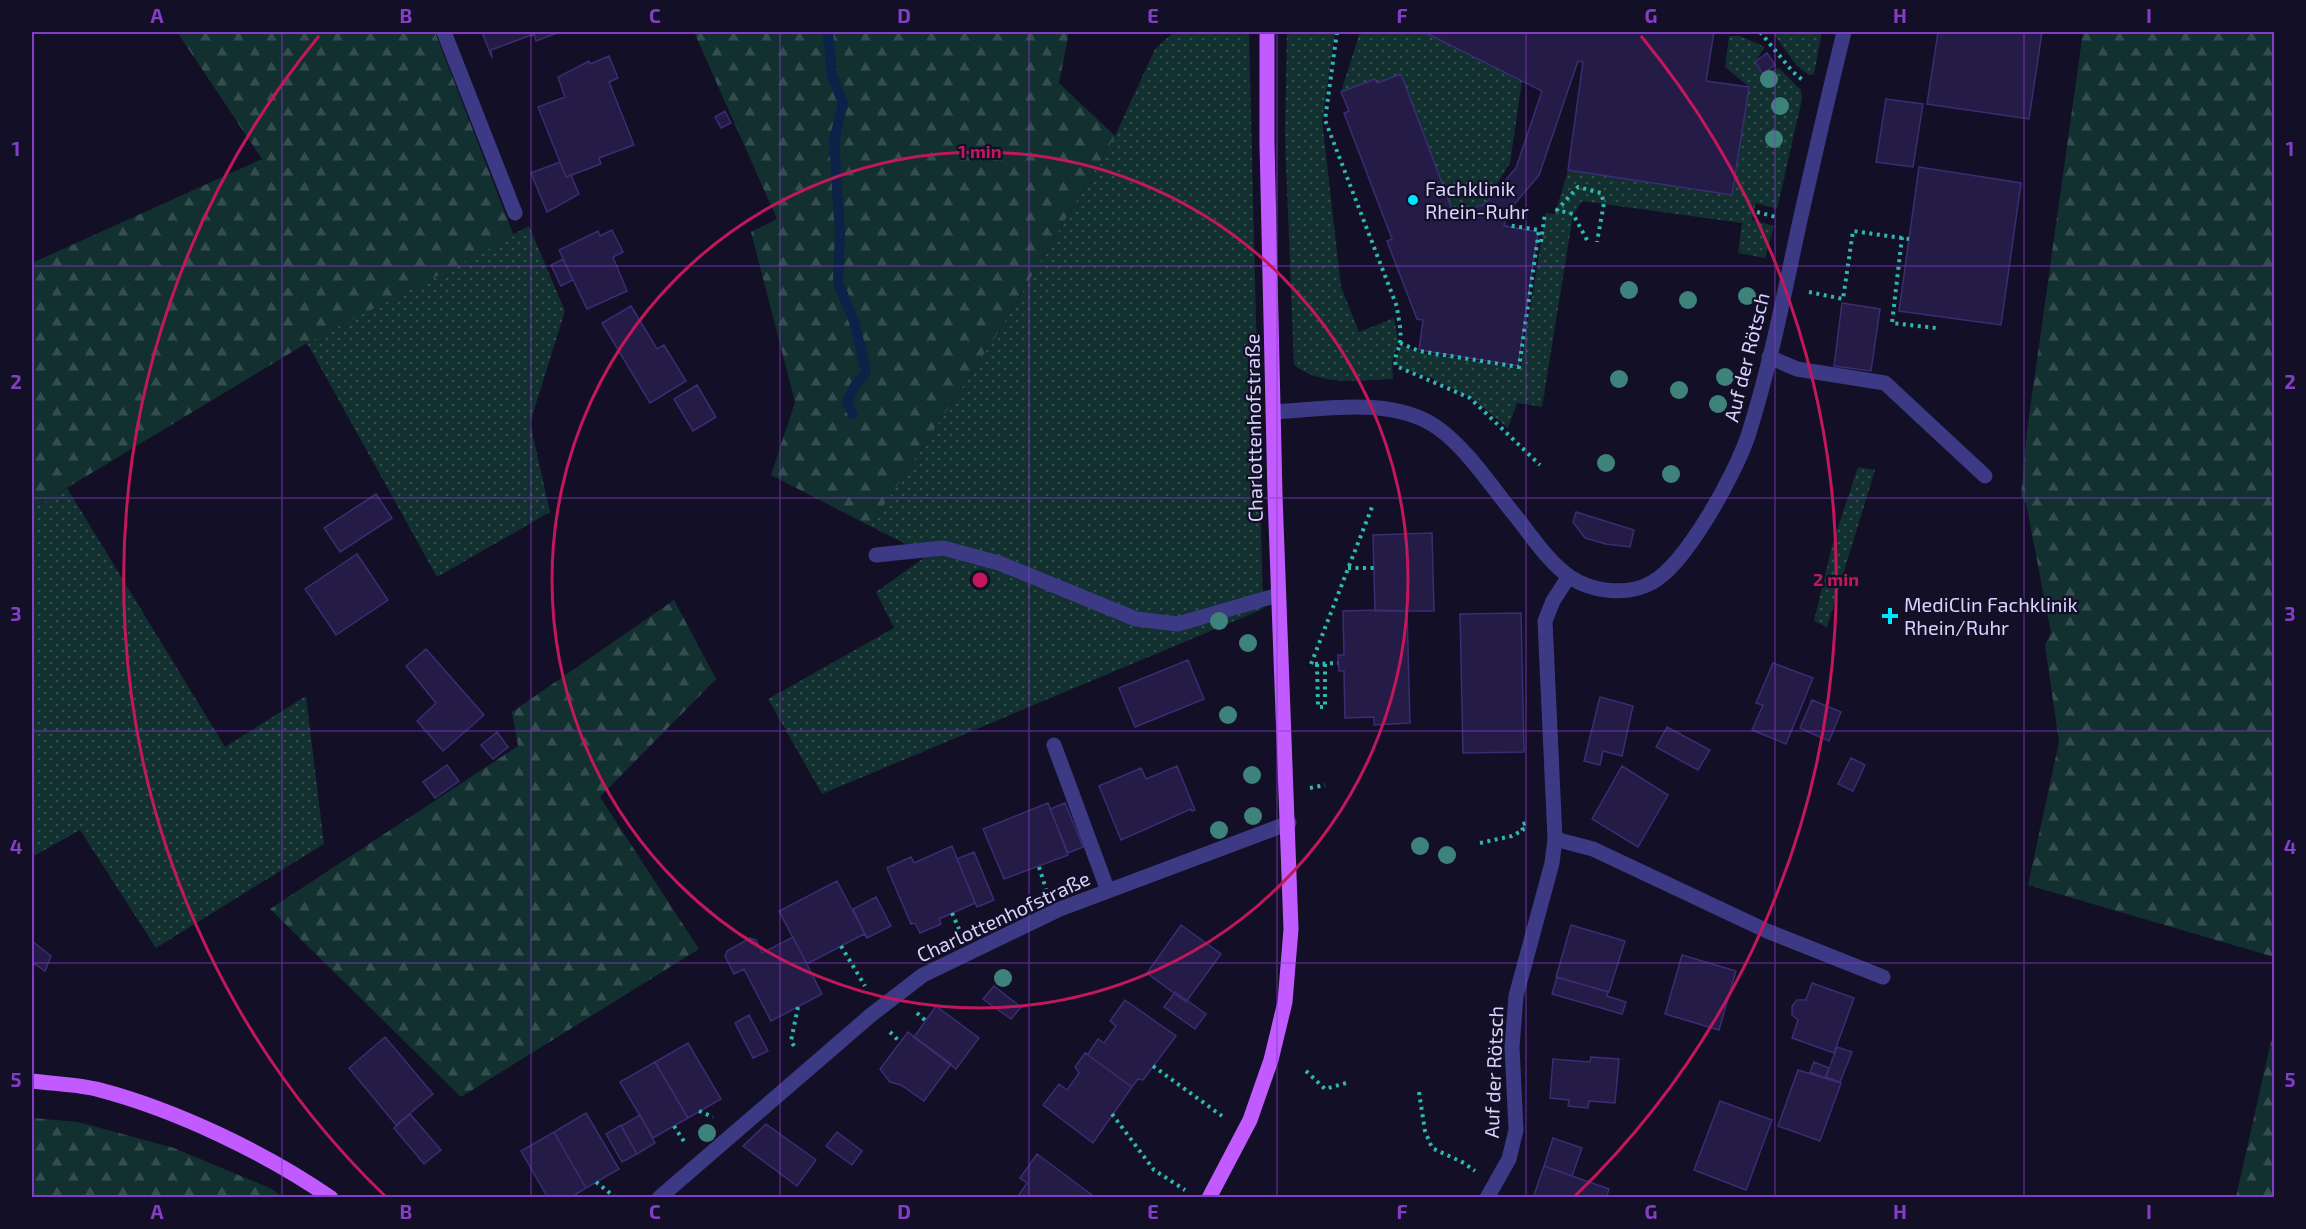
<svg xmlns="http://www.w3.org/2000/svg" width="2306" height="1229" viewBox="0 0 2306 1229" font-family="'Exo 2',sans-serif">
<defs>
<pattern id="grass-dots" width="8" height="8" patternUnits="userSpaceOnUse" patternTransform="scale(1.5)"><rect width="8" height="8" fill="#12302f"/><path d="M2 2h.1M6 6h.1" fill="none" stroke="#344d4e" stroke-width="1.8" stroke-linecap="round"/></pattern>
<pattern id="forest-firs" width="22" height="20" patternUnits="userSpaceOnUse" patternTransform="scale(1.5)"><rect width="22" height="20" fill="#12302f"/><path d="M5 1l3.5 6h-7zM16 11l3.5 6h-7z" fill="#344d4e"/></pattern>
</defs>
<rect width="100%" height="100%" fill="#130f26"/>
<path fill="url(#grass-dots)" d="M1174 32H1249L1263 609 822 794 768 699 894 628 876 592 928 555 870 526 996 336 1115 136 1155 49Z
M1287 32H1335L1322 120 1341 287 1359 332 1394 318 1398 341 1392 363 1393 379C1359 380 1322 387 1294 365L1285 138Z
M1360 32H1424L1522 81 1510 163 1485 204 1454 215 1401 74 1377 83 1375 79 1341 92Z
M1772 32H1822L1814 74 1809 75 1797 66Z
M1729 36H1740L1765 47 1755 62 1763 73 1779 68 1801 90 1802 99 1777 209 1756 203 1752 220 1774 226 1765 258 1738 253 1742 223 1582 201 1573 215 1542 407 1517 403 1508 428 1471 398 1431 378 1400 368 1395 361 1401 345 1419 352 1520 368 1546 213 1555 214 1568 170 1732 195 1749 87 1725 67Z
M529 226 565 311 530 423 550 512 437 577 307 343Z
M1858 467 1875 470 1827 627 1814 621 1833 542Z
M67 488 225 747 306 696 324 844 156 948 80 830 32 857V509Z"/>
<path fill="url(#forest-firs)" d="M177 32H435L514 236 307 343 32 509V263L262 159Z
M694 32H1069L1059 83 1115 136 996 336 870 526 771 475 795 402 751 232 777 219Z
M2083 32H2274V957L2028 885 2059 742 2045 645 2051 633 2026 503 2021 496 2027 431Z
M674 600 716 679 600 797 699 949 461 1097 270 909 518 746 512 712Z
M2274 1028V1197H2236Z
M32 1118 78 1122 174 1148 270 1188 283 1197H32Z"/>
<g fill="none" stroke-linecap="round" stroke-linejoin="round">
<path stroke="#0c2248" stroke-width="10" d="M828 32 832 76 843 103 834 141 840 234 838 282 855 324 866 372 854 387 847 403 853 414"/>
</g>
<path fill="#241b47" stroke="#3b2d73" stroke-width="1.5" d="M482 32H560L536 41 534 34 491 50 492 58Z
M1424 32H1714L1706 81 1749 87 1732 195 1568 170 1583 62 1578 61 1539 175 1507 213 1504 226 1538 232 1518 366 1419 350 1423 320 1417 319 1387 241 1392 239 1344 113 1349 111 1341 92 1375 79 1377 83 1401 74 1454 215 1485 204 1516 168 1542 91Z
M1938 32H2042L2029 119 1927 104Z
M1767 53 1775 65 1763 74 1755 62Z
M609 56 618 78 609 82 634 145 599 158 601 164 566 177 538 107 565 97 558 77 589 61 590 64Z
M1886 99 1923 104 1913 167 1876 162Z
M725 111 731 123 721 128 715 117Z
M560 162 566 177 571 175 579 194 547 212 531 173Z
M1919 167 2021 183 2001 325 1899 311Z
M612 230 623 252 613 257 627 291 587 309 559 250 598 231 600 236Z
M563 259 573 280 561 286 551 265Z
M1842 303 1880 309 1871 371 1834 366Z
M631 306 657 349 664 345 686 381 650 403 602 323Z
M697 385 716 417 693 431 674 399Z
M376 494 392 518 340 552 324 528Z
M1576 512 1634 530 1630 547 1606 544 1585 538 1573 522Z
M1432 533 1434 611H1375L1373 535Z
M357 554 388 600 336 635 305 589Z
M1375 610 1407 611 1410 723 1374 725V717L1345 718 1344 671H1339L1338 655H1344L1343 611Z
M1521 613 1524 752 1463 753 1460 614Z
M426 649 484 715 443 751 417 721 436 703 406 666Z
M1188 660 1204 699 1135 727 1119 688Z
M1773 663 1813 678 1786 744 1752 730 1763 705 1756 703Z
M1600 697 1633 706 1622 756 1603 751 1600 765 1584 761Z
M1812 700 1841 712 1829 741 1800 728Z
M1667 727 1710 750 1698 770 1656 747Z
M497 732 508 747 493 759 481 745Z
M1851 758 1865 765 1853 791 1838 784Z
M447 765 459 781 435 798 423 782Z
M1177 766 1195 810 1192 811 1191 809 1121 840 1099 786 1141 768 1146 779Z
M1622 766 1668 795 1638 847 1592 819Z
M1048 803 1068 855 1004 879 983 829Z
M1065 803 1083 847 1068 853 1050 809Z
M952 846 975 903 939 919 941 924 920 933 915 923 911 924 887 868 911 857 914 863Z
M974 852 994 900 977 907 957 859Z
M837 881 867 938 864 934 807 964 779 911Z
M876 897 891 926 867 938 853 909Z
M1181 925 1221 954 1186 1002 1147 973Z
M1571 925 1625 941 1609 992 1556 977Z
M793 937 822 994 771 1021 744 969 734 974 725 956 727 951 750 938 756 940 762 953Z
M32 941 51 956 45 971 35 964 32 968Z
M1682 955 1736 971 1719 1030 1665 1014Z
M1557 977 1608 992 1607 996 1626 1002 1622 1014 1552 994Z
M1812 983 1854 998 1834 1053 1792 1038 1798 1020 1792 1015V1006L1797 1000H1806Z
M994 986 1021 1007 1011 1019 983 999Z
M1175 992 1206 1014 1195 1029 1164 1007Z
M1125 1000 1176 1036 1143 1080 1138 1079 1132 1087 1085 1053 1088 1054 1098 1039 1104 1043 1116 1026 1110 1021Z
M936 1006 979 1038 956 1069 914 1037Z
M749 1015 768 1051 753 1058 735 1023Z
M908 1032 951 1064 924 1101 901 1085 890 1082 880 1069Z
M385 1037 433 1094 396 1125 349 1068Z
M688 1043 721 1099 688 1118 655 1062Z
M1837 1047 1852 1052 1840 1082 1826 1077Z
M1085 1053 1132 1087 1093 1143 1043 1105 1059 1084 1067 1090 1079 1073 1075 1067Z
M1591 1057 1619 1059 1615 1103 1589 1101 1588 1108 1577 1107 1568 1106 1569 1100 1550 1098 1553 1059 1590 1062Z
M655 1062 688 1118 653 1138 620 1082Z
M1814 1062 1829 1068 1825 1078 1810 1072Z
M1798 1070 1841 1083 1820 1141 1778 1126Z
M1720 1101 1772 1120 1746 1190 1694 1170Z
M586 1113 619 1169 586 1188 554 1132Z
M410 1114 441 1150 424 1164 394 1128Z
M640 1115 655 1143 637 1154 621 1126Z
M766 1124 816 1160 797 1186 743 1146Z
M621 1125 637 1154 622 1162 606 1134Z
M554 1132 586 1188 570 1198H548L521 1151Z
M837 1132 862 1151 852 1165 826 1146Z
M1553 1138 1582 1148 1572 1176 1544 1166Z
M1037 1154 1096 1198H1017L1027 1183 1020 1178Z
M1544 1166 1609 1189 1606 1198H1533Z"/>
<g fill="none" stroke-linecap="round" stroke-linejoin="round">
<path stroke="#2fb8b0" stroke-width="4" stroke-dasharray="3 4.5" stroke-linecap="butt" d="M1337 32 1325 120 1397 307C1398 318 1402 331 1400 342 1399 351 1393 357 1396 366L1470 398 1540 465
M1760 32 1793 72 1805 82
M1935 32H1938
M1757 212 1776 217
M1902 237 1892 323 1936 328
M1587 240 1573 214 1557 210 1578 187 1601 193 1604 203 1597 242
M1541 242 1545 213
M1809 292 1843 299 1853 231 1909 239
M1400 343 1419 351 1519 367 1539 230 1507 225
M1348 568H1374
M1311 664 1372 507
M1315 664 1338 663
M1317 664 1318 707H1325V664
M1310 788 1325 785
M1480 843 1512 836 1523 830 1521 825 1528 822
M1039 867 1046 889
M952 913 959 929
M841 946 865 986
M917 1013 926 1021
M890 1032 900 1042
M794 1046 791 1041 798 1007
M1153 1066 1222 1116
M1306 1071 1325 1089 1346 1083
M1419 1092 1425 1131 1432 1148 1464 1163 1475 1171
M699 1111 713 1117
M1112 1114 1154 1170 1185 1190
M674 1126 685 1143
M596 1182 616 1198
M573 1196 574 1198"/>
<path stroke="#3d3a85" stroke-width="15" d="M444 32 515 213
M1769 357 1797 369 1885 383 1985 476
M1273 412C1325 409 1393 396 1438 428 1468 450 1491 486 1514 514 1531 535 1548 562 1570 577 1592 592 1627 596 1651 583 1686 565 1735 474 1748 436 1771 364 1785 289 1801 216 1815 154 1829 93 1844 32
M876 555 943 548 999 563 1136 619 1178 624 1278 595
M1054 745 1108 891
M1555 839 1593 849 1767 931 1883 977
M659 1198 871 1015 923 975 1060 909 1289 823
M1487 1198 1509 1159 1516 1130 1512 1047 1516 996 1552 863 1555 839 1545 621 1553 601 1569 576"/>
<path stroke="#c25bff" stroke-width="15" d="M32 1081C54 1084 78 1084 100 1090 176 1110 266 1153 331 1198
M1209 1198 1250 1120 1271 1060 1285 1002 1291 929 1275 495 1267 143V32"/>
</g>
<g fill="#3d827b">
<circle cx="1769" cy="79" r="9"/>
<circle cx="1780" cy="106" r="9"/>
<circle cx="1774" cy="139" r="9"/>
<circle cx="1629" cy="290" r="9"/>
<circle cx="1747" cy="296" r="9"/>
<circle cx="1688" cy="300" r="9"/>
<circle cx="1725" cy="377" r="9"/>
<circle cx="1619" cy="379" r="9"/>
<circle cx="1679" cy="390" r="9"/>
<circle cx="1718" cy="404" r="9"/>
<circle cx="1606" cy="463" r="9"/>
<circle cx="1671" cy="474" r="9"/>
<circle cx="1219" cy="621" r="9"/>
<circle cx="1248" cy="643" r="9"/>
<circle cx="1228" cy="715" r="9"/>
<circle cx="1252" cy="775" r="9"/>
<circle cx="1253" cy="816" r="9"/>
<circle cx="1219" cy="830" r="9"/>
<circle cx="1420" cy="846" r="9"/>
<circle cx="1447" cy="855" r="9"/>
<circle cx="1003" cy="978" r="9"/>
<circle cx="707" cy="1133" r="9"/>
</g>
<path fill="none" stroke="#843dc5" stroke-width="1.5" stroke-opacity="0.55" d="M282 32V1198M531 32V1198M780 32V1198M1029 32V1198M1277 32V1198M1526 32V1198M1775 32V1198M2024 32V1198M32 266H2274M32 498H2274M32 731H2274M32 963H2274"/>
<g fill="none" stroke="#c2185b" stroke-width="3">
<circle cx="980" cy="580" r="428"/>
<path d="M385 1196A856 856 0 0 1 319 36M1641 36A856 856 0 0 1 1575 1196"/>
</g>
<g fill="#00e5ff" stroke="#130f26" stroke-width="2">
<circle cx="1413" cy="200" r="6"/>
<path d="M1887 607h6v6h6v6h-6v6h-6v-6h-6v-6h6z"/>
</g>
<g text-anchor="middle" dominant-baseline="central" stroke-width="4.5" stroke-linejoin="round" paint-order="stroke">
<g font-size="20" fill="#d9d4ff" stroke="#130f26" text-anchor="start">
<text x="1425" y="188">Fachklinik<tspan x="1425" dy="23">Rhein-Ruhr</tspan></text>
<text x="1904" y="604">MediClin Fachklinik<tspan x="1904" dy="23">Rhein/Ruhr</tspan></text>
</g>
<g font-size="20" fill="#d9d4ff" stroke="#130f26">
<text transform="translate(1746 357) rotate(-76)">Auf der Rötsch</text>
<text transform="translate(1253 428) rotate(-91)">Charlottenhofstraße</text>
<text transform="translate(1003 916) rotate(-25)">Charlottenhofstraße</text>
<text transform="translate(1493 1072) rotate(-88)">Auf der Rötsch</text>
</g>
</g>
<circle cx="980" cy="580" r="9" fill="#c2185b" stroke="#130f26" stroke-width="3"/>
<g font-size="18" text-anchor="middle" font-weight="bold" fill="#c2185b" stroke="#130f26" stroke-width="4.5" stroke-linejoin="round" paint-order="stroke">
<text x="980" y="158">1 min</text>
<text x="1836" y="586">2 min</text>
</g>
<rect width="2306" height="1229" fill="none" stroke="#130f26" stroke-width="66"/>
<rect x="33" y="33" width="2240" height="1163" fill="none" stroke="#843dc5" stroke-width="2"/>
<g font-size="20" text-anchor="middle" font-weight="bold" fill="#843dc5">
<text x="157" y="23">A</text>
<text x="406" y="23">B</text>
<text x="655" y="23">C</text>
<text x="904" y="23">D</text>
<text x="1153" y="23">E</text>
<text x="1402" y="23">F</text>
<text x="1651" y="23">G</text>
<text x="1900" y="23">H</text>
<text x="2149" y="23">I</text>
<text x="16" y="156">1</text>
<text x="2290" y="156">1</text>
<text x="16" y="389">2</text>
<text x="2290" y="389">2</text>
<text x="16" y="621">3</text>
<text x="2290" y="621">3</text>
<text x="16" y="854">4</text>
<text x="2290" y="854">4</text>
<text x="16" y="1087">5</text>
<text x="2290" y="1087">5</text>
<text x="157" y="1219">A</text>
<text x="406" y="1219">B</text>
<text x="655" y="1219">C</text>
<text x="904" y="1219">D</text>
<text x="1153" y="1219">E</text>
<text x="1402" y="1219">F</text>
<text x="1651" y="1219">G</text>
<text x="1900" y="1219">H</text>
<text x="2149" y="1219">I</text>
</g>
</svg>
